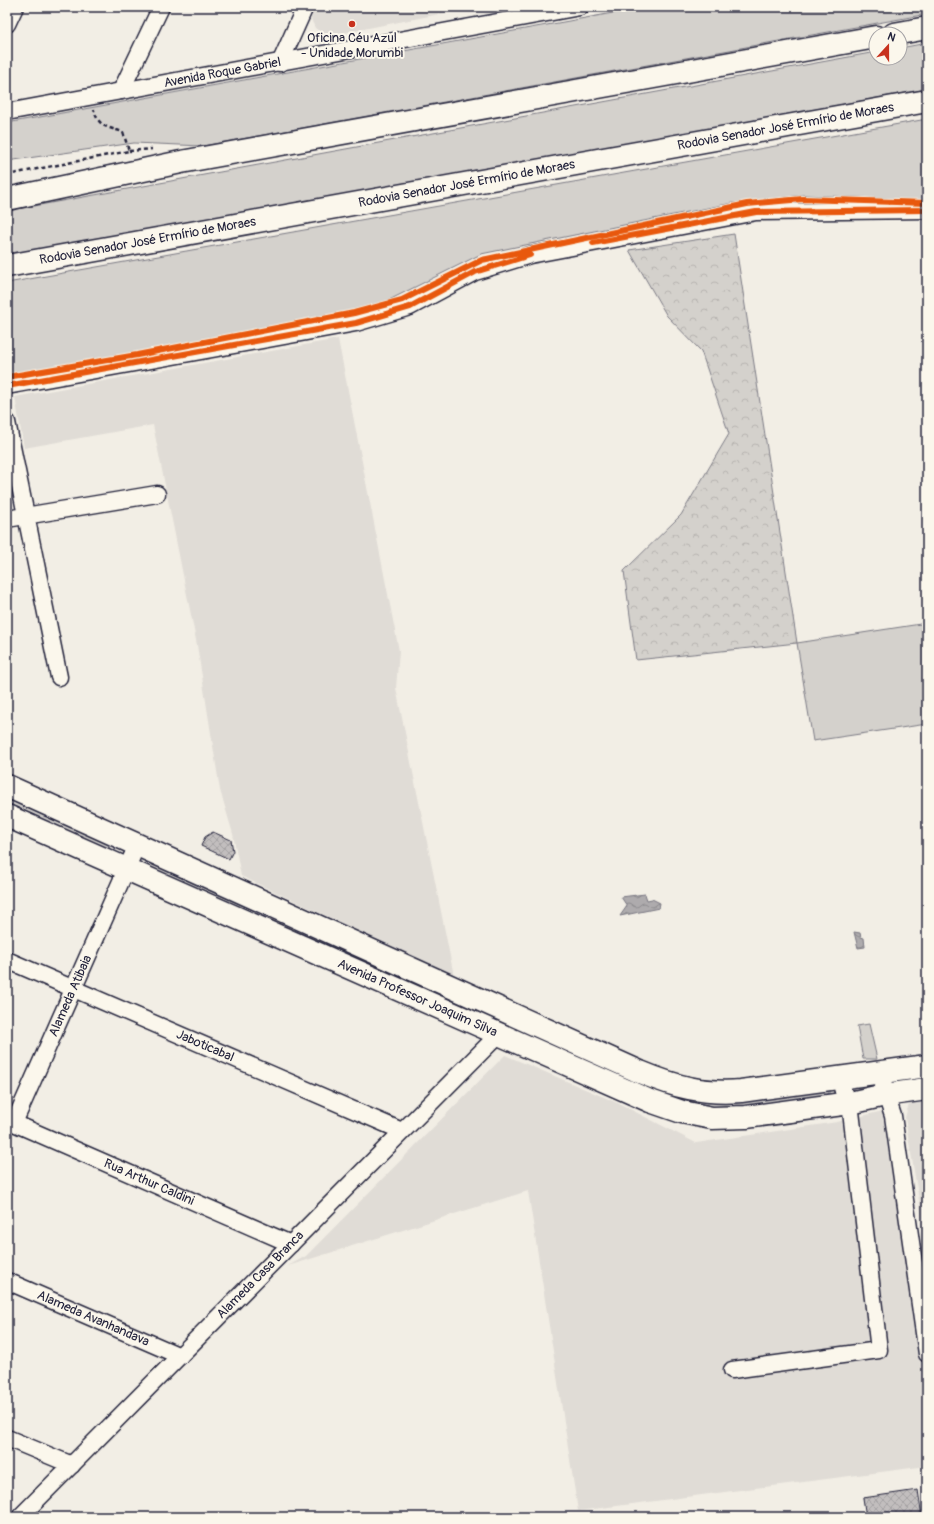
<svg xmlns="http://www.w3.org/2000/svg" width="934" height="1524" viewBox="0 0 934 1524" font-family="Pangolin,sans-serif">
<defs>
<pattern id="forest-crowns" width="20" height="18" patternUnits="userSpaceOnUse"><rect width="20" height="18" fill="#d4d1cc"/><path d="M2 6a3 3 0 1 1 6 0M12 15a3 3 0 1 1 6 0" fill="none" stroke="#b6b3b0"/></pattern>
<pattern id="water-waves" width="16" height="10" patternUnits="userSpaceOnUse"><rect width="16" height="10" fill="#aeabad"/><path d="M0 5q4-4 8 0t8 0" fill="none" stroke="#8d8b8e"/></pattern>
<pattern id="building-cross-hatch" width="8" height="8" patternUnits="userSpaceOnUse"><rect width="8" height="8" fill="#c2bebe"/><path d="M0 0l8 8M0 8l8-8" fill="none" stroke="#a6a3a4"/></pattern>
</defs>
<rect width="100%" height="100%" fill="#f2eee5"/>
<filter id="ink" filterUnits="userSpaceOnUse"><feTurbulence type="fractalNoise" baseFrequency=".025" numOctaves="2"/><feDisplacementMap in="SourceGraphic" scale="8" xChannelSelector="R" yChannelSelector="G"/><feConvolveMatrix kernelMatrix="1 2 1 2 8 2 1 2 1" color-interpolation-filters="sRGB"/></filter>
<g filter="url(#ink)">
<path fill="#e0dcd6" d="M315 7H475L333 35 323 34 315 28 311 19Z
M338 339 399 651 396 688 454 976 241 876 233 834 220 790 197 645 153 425 24 448 15 397Z
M505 1055 620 1104 696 1143 837 1122 883 1111 888 1115 927 1399V1466L578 1511 528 1191 288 1266 306 1256Z
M927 1097V1247L905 1118 910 1100Z"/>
<path fill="#d4d1cc" stroke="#7b7a84" d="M646 7H927V14L203 146 134 143 7 161V123Z
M927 43V89L7 256V211L876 52V58H900V48Z
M927 119V200L804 195 732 203 481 254 357 316 7 378V283Z
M927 623V724L813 741 797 643Z
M7 797 111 844 107 852 7 808Z
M147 860 656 1087 829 1088V1099L760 1106 694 1108 147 870Z
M869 1024 877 1059H863L857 1026Z"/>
<path fill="url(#forest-crowns)" stroke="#7b7a84" d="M734 234 797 643 636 660 624 571 681 515 729 434 701 351 667 316 629 250Z"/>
<path fill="url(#water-waves)" stroke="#76747f" d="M645 894 647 900 652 899 660 903 659 908 620 916 627 906 621 897Z
M854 932 860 933 861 937 864 938 865 947 858 948Z"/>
<path fill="url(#building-cross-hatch)" stroke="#22223b" d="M213 832 231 840 233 851 229 859 201 846 205 837Z
M918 1490 922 1517H866L863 1498Z"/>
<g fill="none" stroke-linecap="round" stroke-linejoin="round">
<g stroke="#22223b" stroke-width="19">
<g id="street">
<path d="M7 24 15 7"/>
<path d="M280 63 305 7"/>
<path d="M121 91 161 7"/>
<path id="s1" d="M7 112 580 7"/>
<path d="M7 386 356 323 410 307 475 272 530 255 756 212 927 210"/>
<path d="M7 422 59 677"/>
<path d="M7 519 157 494"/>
<path id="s2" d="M7 960 402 1131"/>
<path d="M885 1072 883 1086 893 1116 927 1354"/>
<path id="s3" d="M7 1120 291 1244"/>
<path id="s4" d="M14 1123 137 845"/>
<path id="s5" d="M7 1281 180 1356"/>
<path d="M732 1370 879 1350 850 1103C844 1093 838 1088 846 1077"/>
<path d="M7 1438 72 1465"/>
<path id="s6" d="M20 1517 500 1033"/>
</g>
</g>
<g stroke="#22223b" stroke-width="25">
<g id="secondary">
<path d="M7 786 640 1072C676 1087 703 1094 741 1091L927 1066"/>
<path id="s7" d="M7 816 650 1101 682 1112 712 1118 746 1117 850 1103 885 1095 927 1089"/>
</g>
</g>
<g stroke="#22223b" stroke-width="25">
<g id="highway">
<path d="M894 34 927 28"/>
<path d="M7 199 181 162 876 37"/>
<path id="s8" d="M7 266 927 101"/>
</g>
</g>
<path stroke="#22223b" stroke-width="2.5" stroke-dasharray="4 3" stroke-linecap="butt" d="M129 151 152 149
M7 175 129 151 123 132C108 127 99 128 94 110"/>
<use href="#street" stroke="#fbf7ec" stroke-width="16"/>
<use href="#secondary" stroke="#fbf7ec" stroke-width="22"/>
<use href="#highway" stroke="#fbf7ec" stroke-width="22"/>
<g stroke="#fbf7ec" stroke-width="8">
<path id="cycleway" d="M593 243 756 212 926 210
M7 377 137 355 354 313 402 300 482 260 747 204 803 199 927 203
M7 386 356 323 410 307 475 272 530 255"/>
</g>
<use href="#cycleway" stroke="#e8590c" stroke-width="6"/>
</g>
</g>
<circle fill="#c8321e" stroke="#fbf7ec" stroke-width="1.5" cx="352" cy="24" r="4"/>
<g text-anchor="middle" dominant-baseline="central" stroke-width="4" stroke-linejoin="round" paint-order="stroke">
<g font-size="13" fill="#22223b" stroke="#fbf7ec">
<text x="352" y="38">Oficina Céu Azul<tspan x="352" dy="15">- Unidade Morumbi</tspan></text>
</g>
<g font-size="13" fill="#22223b" stroke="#fbf7ec">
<text stroke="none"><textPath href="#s1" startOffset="219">Avenida Roque Gabriel</textPath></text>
<text stroke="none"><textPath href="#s8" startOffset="791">Rodovia Senador José Ermírio de Moraes</textPath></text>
<text stroke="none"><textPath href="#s8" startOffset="467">Rodovia Senador José Ermírio de Moraes</textPath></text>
<text stroke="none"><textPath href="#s8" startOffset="143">Rodovia Senador José Ermírio de Moraes</textPath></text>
<text stroke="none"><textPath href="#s4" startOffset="139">Alameda Atibaia</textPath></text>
<text stroke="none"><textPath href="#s7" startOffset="449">Avenida Professor Joaquim Silva</textPath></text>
<text stroke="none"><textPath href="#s2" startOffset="216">Jaboticabal</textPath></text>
<text stroke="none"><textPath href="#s3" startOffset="155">Rua Arthur Caldini</textPath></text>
<text stroke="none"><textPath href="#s6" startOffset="341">Alameda Casa Branca</textPath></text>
<text stroke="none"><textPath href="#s5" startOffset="94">Alameda Avanhandava</textPath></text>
</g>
</g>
<rect width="934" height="1524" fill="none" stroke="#fbf7ec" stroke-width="24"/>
<rect x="12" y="12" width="910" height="1500" fill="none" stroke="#22223b" stroke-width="1.5" filter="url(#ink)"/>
<g transform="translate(888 46) rotate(21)"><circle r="19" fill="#fbf7ec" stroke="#a4a2a5"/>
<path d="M0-3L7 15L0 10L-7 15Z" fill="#c8321e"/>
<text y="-6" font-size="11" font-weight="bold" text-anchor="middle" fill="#22223b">N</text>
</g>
</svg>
